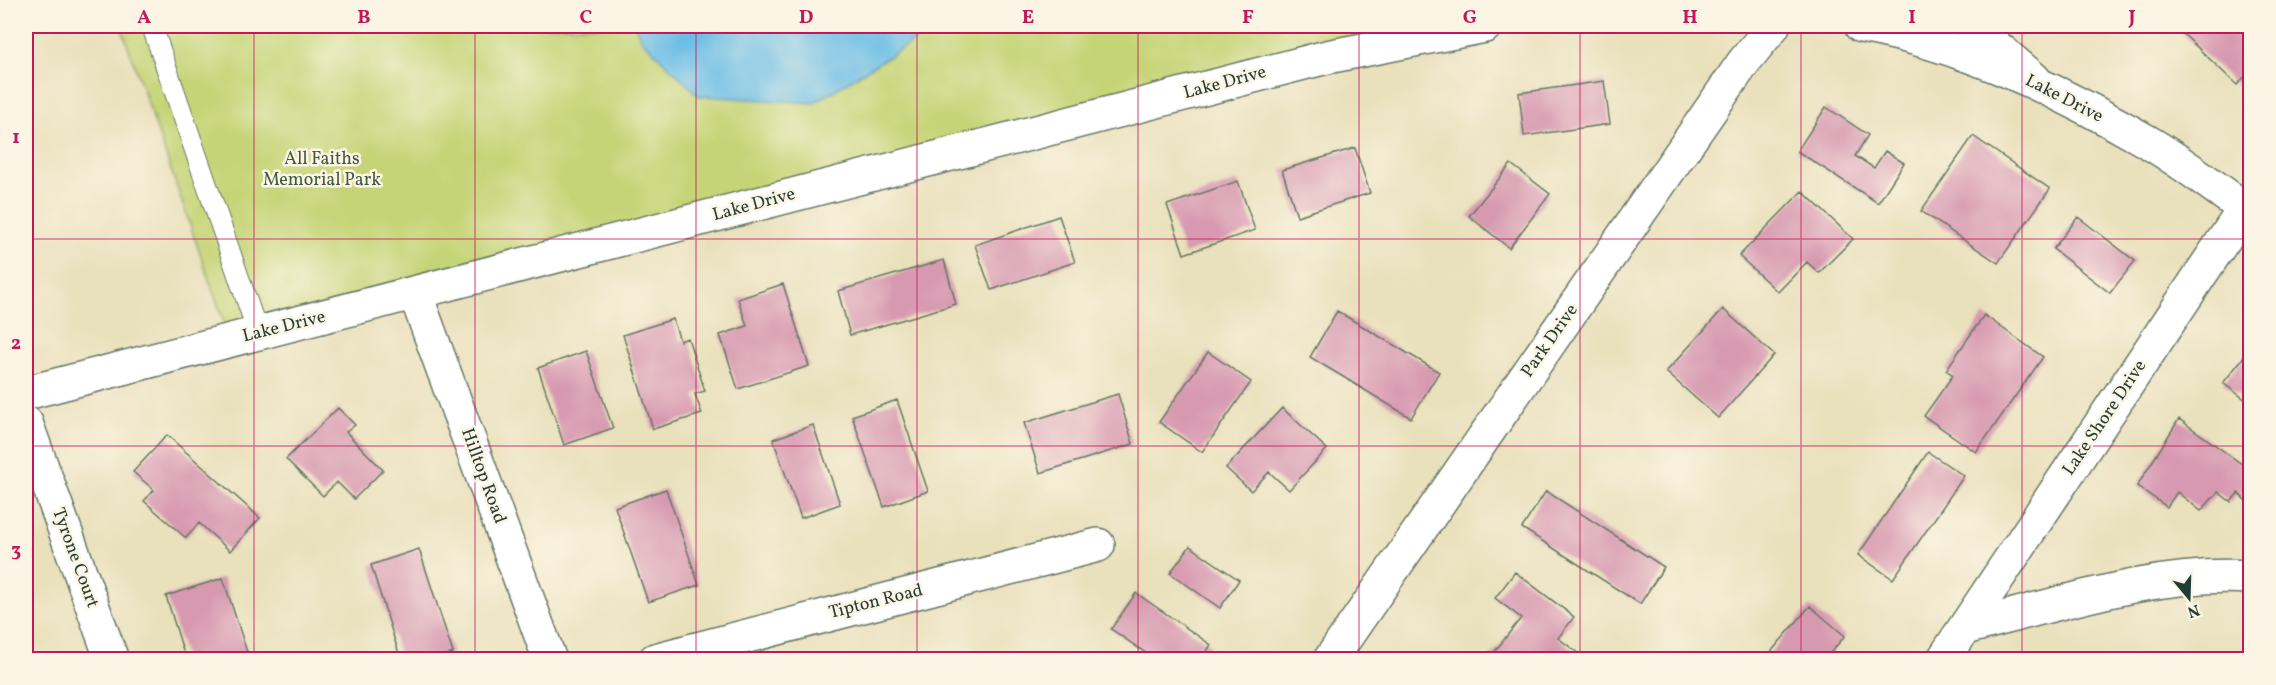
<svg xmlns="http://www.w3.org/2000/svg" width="2276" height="685" viewBox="0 0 2276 685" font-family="Vollkorn,serif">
<rect width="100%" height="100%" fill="#fcf5e5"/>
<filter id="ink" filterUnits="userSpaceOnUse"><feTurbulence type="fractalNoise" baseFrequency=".0167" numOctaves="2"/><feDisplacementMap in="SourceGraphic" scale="12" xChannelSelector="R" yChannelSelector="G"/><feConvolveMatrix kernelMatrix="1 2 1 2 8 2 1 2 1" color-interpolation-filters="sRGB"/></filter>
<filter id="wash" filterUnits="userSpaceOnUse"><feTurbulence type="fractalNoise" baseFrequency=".008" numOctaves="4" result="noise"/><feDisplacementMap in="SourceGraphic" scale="24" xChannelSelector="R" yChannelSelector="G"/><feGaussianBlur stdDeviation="1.35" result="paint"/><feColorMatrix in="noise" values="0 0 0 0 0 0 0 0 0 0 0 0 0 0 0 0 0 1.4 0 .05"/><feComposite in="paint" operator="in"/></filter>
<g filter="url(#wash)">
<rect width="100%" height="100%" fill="#e9e0bc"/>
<path fill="#c5d476" stroke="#728855" stroke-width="1.5" d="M121 26H1485L230 340Z"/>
<path fill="#6abde6" stroke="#447d8d" stroke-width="1.5" d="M635 26H938L814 103 699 96 641 39Z"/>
<g id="blocks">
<path fill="#d799b0" d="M2175 26H2250V71L2237 85Z
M1604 81 1610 124 1524 136 1519 93Z
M1826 107 1868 135 1855 156 1874 168 1885 151 1904 163 1878 203 1797 151Z
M1973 136 2050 189 1998 263 1921 211Z
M1355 148 1370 193 1297 216 1282 170Z
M1511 164 1550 194 1509 248 1469 216Z
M1238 181 1255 230 1184 254 1167 205Z
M1802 191 1853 239 1819 273 1807 262 1778 292 1739 256Z
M1059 216 1075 262 991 290 975 245Z
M2078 217 2135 261 2110 293 2053 249Z
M944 260 956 304 850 335 838 291Z
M783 284 809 366 738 389 720 335 747 326 738 299Z
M1723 309 1774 355 1718 418 1666 372Z
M1337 311 1439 372 1411 418 1310 357Z
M1984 315 2043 357 1976 452 1924 416 1953 375 1946 370Z
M673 319 680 341 688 338 705 391 695 394 702 414 653 429 623 335Z
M2250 349V403L2223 383Z
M586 351 613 428 564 445 538 368Z
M1208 352 1251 382 1202 452 1159 422Z
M1118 394 1133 444 1040 473 1024 423Z
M897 400 928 491 884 507 852 416Z
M338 408 355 425 346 432 383 470 354 499 337 482 323 496 286 459Z
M1282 408 1327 449 1289 490 1269 472 1251 491 1226 468Z
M2179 419 2250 470V500L2248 503 2238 493 2231 502 2218 492 2201 511 2177 492 2167 507 2137 486Z
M813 425 840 504 801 518 773 439Z
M167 435 260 518 230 551 199 523 186 538 144 501 154 490 133 472Z
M1928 452 1964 476 1893 579 1858 555Z
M666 489 699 585 648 602 615 507Z
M1546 491 1664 567 1640 604 1522 528Z
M1190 546 1239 580 1220 608 1170 573Z
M419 549 453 653 433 660H401L371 565Z
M1515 572 1574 617 1558 638 1578 653 1573 660H1488L1521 618 1495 598Z
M223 578 247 652 223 660H186L166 596Z
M1136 593 1211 645 1201 660H1156L1111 629Z
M1810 606 1845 636 1824 660H1764Z"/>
</g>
</g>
<g filter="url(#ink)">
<use href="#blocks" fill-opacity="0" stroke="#667664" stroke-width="1.5"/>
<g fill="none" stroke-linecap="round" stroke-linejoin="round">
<g stroke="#667664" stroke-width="22">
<path id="service" d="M152 26 258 333"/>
</g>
<g stroke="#667664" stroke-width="36">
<path id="minor" d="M1972 26 2034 79
M415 293 550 660
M26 423 112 660
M1965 628C2057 605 2154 571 2250 577
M655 660 1098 545
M1330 660 1743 63 1773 26
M1943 660 2245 208"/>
</g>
<g stroke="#667664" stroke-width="36">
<path id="tertiary" d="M1861 26C1962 44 2060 91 2148 142 2184 163 2216 189 2250 212
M26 393 1327 57 1485 26"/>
</g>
<use href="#service" stroke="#fff" stroke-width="20"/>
<use href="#minor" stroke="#fff" stroke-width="33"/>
<use href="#tertiary" stroke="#fff" stroke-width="33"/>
</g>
</g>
<path fill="none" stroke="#c2185b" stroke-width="1.5" stroke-opacity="0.55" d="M254 26V660M475 26V660M696 26V660M917 26V660M1138 26V660M1359 26V660M1580 26V660M1801 26V660M2022 26V660M26 239H2250M26 446H2250"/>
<g text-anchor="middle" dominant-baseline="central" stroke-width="5" stroke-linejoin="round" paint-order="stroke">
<g font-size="18" fill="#1f3d34" stroke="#fcf5e5">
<text transform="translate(1225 83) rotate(-15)">Lake Drive</text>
<text transform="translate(2064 99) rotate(27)">Lake Drive</text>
<text transform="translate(754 205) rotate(-15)">Lake Drive</text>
<text transform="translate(284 327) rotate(-14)">Lake Drive</text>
<text transform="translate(1550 341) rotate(-55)">Park Drive</text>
<text transform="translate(2105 418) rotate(-56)">Lake Shore Drive</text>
<text transform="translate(483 476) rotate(70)">Hilltop Road</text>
<text transform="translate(75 558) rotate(70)">Tyrone Court</text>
<text transform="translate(876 602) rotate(-14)">Tipton Road</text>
</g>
<g font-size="18" fill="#405b41" stroke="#fcf5e5">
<text x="322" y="159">All Faiths<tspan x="322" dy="21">Memorial Park</tspan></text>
</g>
</g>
<rect width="2276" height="685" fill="none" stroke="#fcf5e5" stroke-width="66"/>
<g transform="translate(2189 598) rotate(161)" stroke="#fcf5e5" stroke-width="4.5" paint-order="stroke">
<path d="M0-4.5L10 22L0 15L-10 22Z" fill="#1f3d34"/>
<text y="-9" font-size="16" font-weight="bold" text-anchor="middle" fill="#1f3d34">N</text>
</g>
<rect x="33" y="33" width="2210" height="619" fill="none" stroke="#c2185b" stroke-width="2"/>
<g font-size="20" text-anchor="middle" font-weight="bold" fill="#c2185b">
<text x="144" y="23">A</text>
<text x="364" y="23">B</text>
<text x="586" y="23">C</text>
<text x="806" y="23">D</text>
<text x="1028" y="23">E</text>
<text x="1248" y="23">F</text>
<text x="1470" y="23">G</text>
<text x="1690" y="23">H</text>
<text x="1912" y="23">I</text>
<text x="2132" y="23">J</text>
<text x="16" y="143">1</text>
<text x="16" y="349">2</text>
<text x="16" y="556">3</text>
</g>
</svg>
